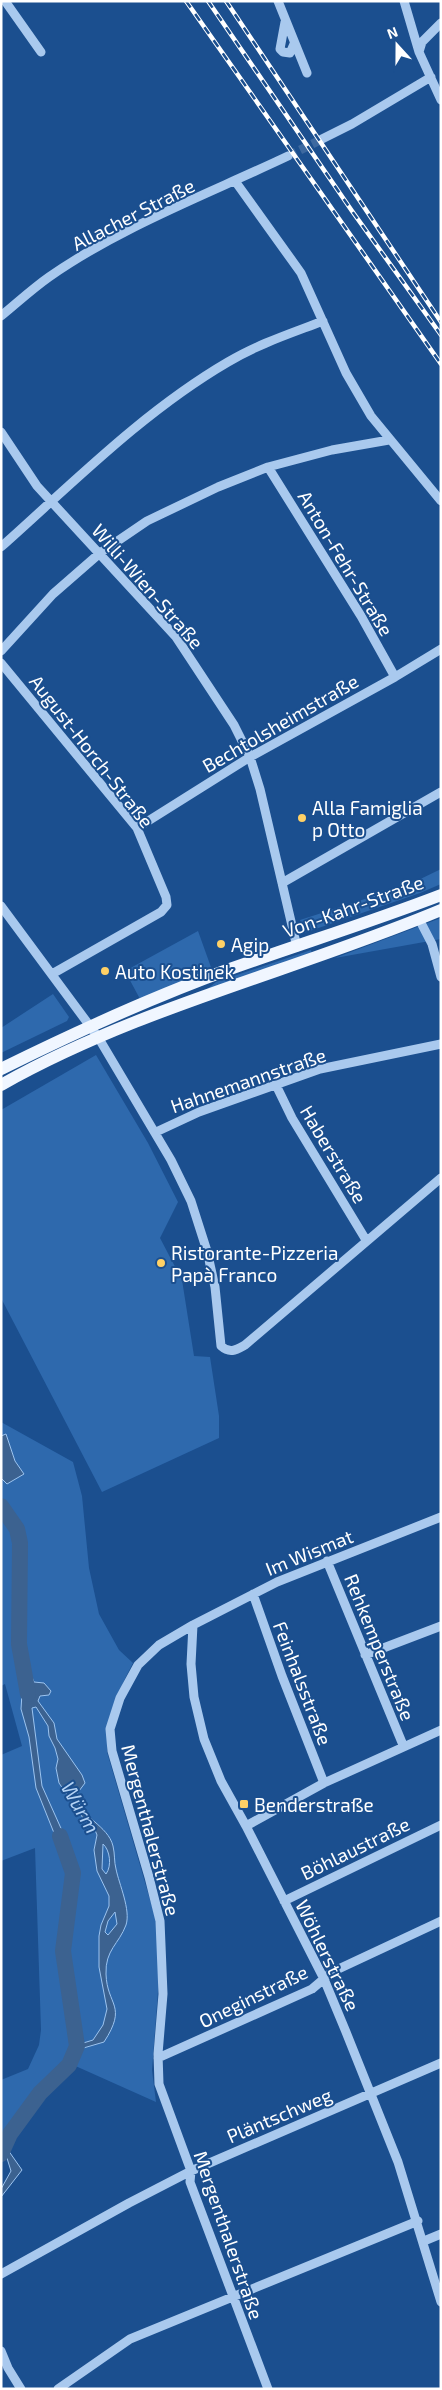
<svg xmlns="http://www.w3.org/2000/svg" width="442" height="2390" viewBox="0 0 442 2390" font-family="'Exo 2',sans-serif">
<rect width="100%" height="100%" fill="#1b4f8f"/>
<path fill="#2e69ad" d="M441 869V884L420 893 304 933 300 920 408 885Z
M441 918V939L335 958Z
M198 931 212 970 140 999 125 971Z
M311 950 312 954 206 990 216 982Z
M53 994 69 1017 67 1021 1 1053V1028Z
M96 1055 148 1143 178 1202 160 1238 182 1280 194 1356 210 1357 219 1416V1438L102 1492 1 1298V1110Z
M1 1422 73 1462 82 1496 89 1568 99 1614 119 1650 133 1663C118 1691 107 1719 107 1752L158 1927 159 1978 152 2070 156 2102 71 2064C44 2091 16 2119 1 2154V2080L28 2069 39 2045 41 2030 35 1848 1 1861V1755L22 1746 5 1684 1 1686Z"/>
<path fill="#3c6290" stroke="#9cc4f0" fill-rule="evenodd" d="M6 1434 15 1461 24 1474 7 1484 1 1478V1436Z
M30 1672 34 1682 44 1683 51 1691 49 1695 40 1696 38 1701 54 1723 57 1739 82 1775 85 1783 76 1795C80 1818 108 1825 113 1846 115 1854 114 1862 116 1869 119 1884 131 1910 126 1925 119 1944 105 1950 106 1974 107 2006 128 2005 104 2042L80 2049V2044L93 2040 103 2025 107 2009 99 1967V1936L101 1925 109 1906V1896L97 1871 94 1850 97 1835 95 1830 83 1818 59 1783 56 1768 58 1759 55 1748 49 1736 48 1726 36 1707 32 1708 42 1786 73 1855 64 1858 36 1788 29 1737 21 1709 22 1693 19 1674ZM103 1844C110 1850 112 1866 106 1874L102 1869ZM115 1912 117 1924 108 1935 105 1932 108 1921Z
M8 2150 22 2170 1 2197V2189L11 2171 6 2155Z"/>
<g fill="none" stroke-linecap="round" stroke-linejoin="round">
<path stroke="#3c6290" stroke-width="16" d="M1 1506 17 1529 20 1543 19 1644 28 1694
M1 2154 10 2134 40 2093 69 2065 77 2046 63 1951 73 1873 60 1836"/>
<path stroke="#3d69a0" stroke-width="9" stroke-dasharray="9 4.5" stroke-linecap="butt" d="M288 156 322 139"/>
<path stroke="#a9c9ee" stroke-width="9" d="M5 1 41 52
M278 1 307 73
M404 1 419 52 441 100
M285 22 280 49 283 52 290 53 294 44
M419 52 422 42 441 23
M322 139 352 124 431 77
M235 181 301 273 346 373 371 416 441 501
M1 316C17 303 32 289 49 277 122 226 208 194 288 156
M1 432 37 486 176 637 234 725 250 757 260 789 297 947
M268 467 361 616 395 677
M1 547C74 482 144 411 228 362 258 344 292 333 323 321
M1 651 53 594 100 553 147 521 218 487 268 467 332 450 389 440
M1 663 137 828 166 897 167 905 161 912 52 974
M137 828 250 757 395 677 441 649
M282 883 441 792
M1 906 98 1037 171 1160 191 1201 207 1251 215 1287 221 1346C230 1354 236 1350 245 1345L441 1178
M419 919 432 944 441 977
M275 1083 292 1118 366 1240
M156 1132 199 1112 320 1069 441 1044
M327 1561 403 1745
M253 1594 282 1676 324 1783
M193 1625 191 1664 194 1697 204 1739 221 1781 246 1826 324 1979 346 2032 398 2162 441 2302
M365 1655 441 1626
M246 1826 324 1783 441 1730
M284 1901 441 1825
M158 2058 312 1989 332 1972 441 1921
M424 2241 441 2234
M1 2274 129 2203 191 2171 441 2063
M1 2351 8 2368 21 2389
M58 2389 130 2339 418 2221
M268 2389 190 2182 191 2171 159 2084 158 2054 163 1994 160 1921 149 1877 112 1751 110 1729 120 1698 138 1665 159 1645 193 1625 277 1582 441 1517"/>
<path stroke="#f0f6ff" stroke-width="12" d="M1 1069C76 1032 152 997 230 969 300 944 371 922 441 895
M1 1085C139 1007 295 971 441 910"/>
<g stroke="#fff" stroke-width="4.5">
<path id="rail" d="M186 1 441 364
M208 1 352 211 441 335
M226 1 441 322"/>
</g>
<use href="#rail" stroke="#1b4f8f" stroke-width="2.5" stroke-dasharray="8" stroke-linecap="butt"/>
</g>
<g fill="#ffd166" stroke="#1b4f8f" stroke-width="2">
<circle cx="302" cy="818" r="5"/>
<circle cx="221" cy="944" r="5"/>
<circle cx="105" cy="971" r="5"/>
<circle cx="161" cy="1263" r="5"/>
<rect x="239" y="1799" width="10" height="10" rx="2.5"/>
</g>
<g text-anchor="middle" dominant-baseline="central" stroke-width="4" stroke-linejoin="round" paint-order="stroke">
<g font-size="19" fill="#fff" stroke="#1b4f8f">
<text transform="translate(133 214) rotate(-27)">Allacher Straße</text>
<text transform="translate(346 563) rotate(59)">Anton-Fehr-Straße</text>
<text transform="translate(148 586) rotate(49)">Willi-Wien-Straße</text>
<text transform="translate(280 723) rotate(-30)">Bechtolsheimstraße</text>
<text transform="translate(92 751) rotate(52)">August-Horch-Straße</text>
<text transform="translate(353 906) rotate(-20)">Von-Kahr-Straße</text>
<text transform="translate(248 1080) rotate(-19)">Hahnemannstraße</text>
<text transform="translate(334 1154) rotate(59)">Haberstraße</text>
<text transform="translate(309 1552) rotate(-22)">Im Wismat</text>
<text transform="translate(380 1647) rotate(68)">Rehkemperstraße</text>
<text transform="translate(303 1683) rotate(69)">Feinhalsstraße</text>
<text transform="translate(151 1830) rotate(75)">Mergenthalerstraße</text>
<text transform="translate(355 1848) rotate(-26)">Böhlaustraße</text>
<text transform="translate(328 1955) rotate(64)">Wöhlerstraße</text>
<text transform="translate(253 1996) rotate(-26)">Oneginstraße</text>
<text transform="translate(279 2115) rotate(-23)">Pläntschweg</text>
<text transform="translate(229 2235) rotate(71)">Mergenthalerstraße</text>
</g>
<g font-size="19" fill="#fff" stroke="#1b4f8f" text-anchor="start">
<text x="312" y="807">Alla Famiglia<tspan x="312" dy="22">p Otto</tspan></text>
<text x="231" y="944">Agip</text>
<text x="115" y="971">Auto Kostinek</text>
<text x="171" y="1252">Ristorante-Pizzeria<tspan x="171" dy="22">Papà Franco</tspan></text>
<text x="254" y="1804">Benderstraße</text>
</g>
<g font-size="20" font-style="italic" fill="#b5d3f5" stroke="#1b4f8f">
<text transform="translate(81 1807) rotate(60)">Würm</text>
</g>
</g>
<rect width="442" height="2390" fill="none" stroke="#ffffff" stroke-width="5"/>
<g transform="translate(397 45) rotate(339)" stroke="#1b4f8f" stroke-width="4" paint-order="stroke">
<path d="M0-4L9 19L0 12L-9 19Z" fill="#ffffff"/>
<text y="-8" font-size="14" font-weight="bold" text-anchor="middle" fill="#ffffff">N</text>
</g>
</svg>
